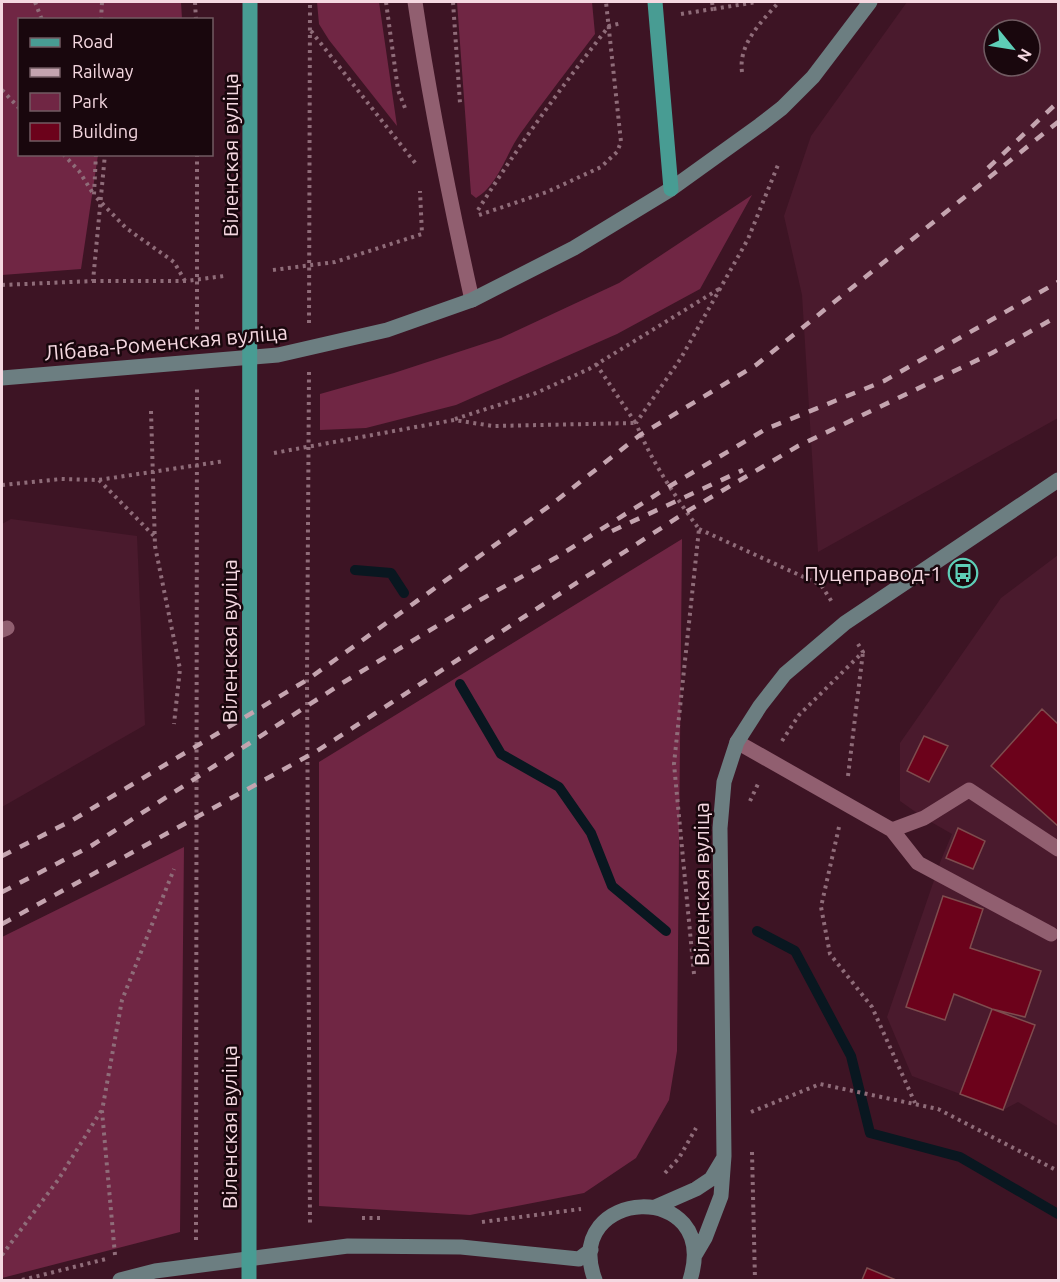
<svg xmlns="http://www.w3.org/2000/svg" width="1060" height="1282" viewBox="0 0 1060 1282" font-family="Ubuntu,sans-serif">
<rect width="100%" height="100%" fill="#3d1424"/>
<path fill="#4a1a2d" fill-rule="evenodd" d="M907 2H1058V418L818 552 802 295 784 216 811 136ZM994 30H1030V66H994Z
M11 519 137 536 145 725 2 807V524Z
M1058 555V1126L1018 1102 1003 1110 912 1076 887 1017 941 860 952 834 924 818 900 801V743L1001 598Z"/>
<path fill="#702644" d="M2 2H181L182 19 20 20V154L98 155 81 269 2 275Z
M317 2H379L397 126 329 40 319 24Z
M457 2H592L595 34C570 67 544 100 520 134 506 154 498 185 476 198L471 194Z
M752 195 700 289 617 334 456 405 366 428 320 430V394L394 373 501 338 619 283Z
M682 539 677 1051 669 1100 636 1158 584 1193 470 1215 319 1206V762Z
M184 847 180 1232 2 1278V937Z"/>
<g fill="none" stroke-linecap="round" stroke-linejoin="round">
<path stroke="#091720" stroke-width="10" d="M355 570 391 573 404 593
M460 684 501 754 559 787 591 833 612 886 666 931
M757 931 795 951 851 1056 870 1133 960 1157 1058 1214"/>
</g>
<path fill="#6c021b" stroke="#7e4c4e" stroke-width="1.5" d="M1042 709 1058 724V826L991 766Z
M924 736 948 746 929 782 907 771Z
M958 828 985 841 973 869 946 858Z
M943 896 983 909 970 948 1041 971 1025 1017 992 1009 954 994 945 1020 906 1007Z
M992 1009 1035 1025 1003 1110 960 1094Z
M867 1268 896 1280H862Z"/>
<g fill="none" stroke-linecap="round" stroke-linejoin="round">
<path stroke="#8f6c79" stroke-width="4" stroke-dasharray="3 4.5" stroke-linecap="butt" d="M35 2 42 20
M195 2 196 20
M386 2 398 90 405 108
M453 2 460 103
M712 2 713 9 757 2
M681 14 713 9
M101 20 102 2
M311 31 416 164
M742 72C738 44 762 21 779 2
M2 90 20 109
M63 154 79 171 94 195
M96 154 94 195 126 228 174 262 185 281
M478 210C518 146 563 85 609 26L622 23
M479 215 547 192 601 167 617 152 621 142 606 2
M273 270 335 262 422 234 420 191
M93 281H186L224 276
M2 285 93 281 105 154
M309 323 310 2
M197 337V154
M596 364 635 422
M309 372 307 680 310 1226
M151 411 155 546 180 669 174 724
M455 419 536 393 589 369 719 289
M274 453 454 420 493 426 636 423
M99 480 155 537
M2 485 61 479 98 480 225 461
M699 529 821 585 832 602
M782 741 799 715 863 652 858 644
M848 776 863 652
M750 801 758 784
M839 827 821 907 830 954 872 1007 915 1103
M694 974 674 764 699 529C676 498 650 459 636 423L681 358 748 239 778 165
M751 1112 820 1084 938 1109 1058 1171
M752 1152 755 1280
M665 1173 679 1158 696 1128
M362 1218H381
M482 1222 581 1209
M196 1240 197 386
M2 1255 58 1180 101 1111
M115 1255 102 1111 122 1000 174 869
M22 1280 106 1259"/>
<path stroke="#915f70" stroke-width="15" d="M415 2C430 102 450 201 472 300
M2 630 7 628
M737 742 892 830 924 818 969 790 1058 849
M892 830 918 863 1051 934"/>
<path stroke="#6c7e81" stroke-width="15" d="M2 378 278 355 387 330 472 300 574 248 671 189 760 125 782 108 813 77 870 2
M655 1207 696 1189 711 1179 723 1159
M695 1255 705 1238 721 1196 724 1156 720 828 724 782 737 742 760 706 785 674 845 623 1058 480
M120 1280 155 1271 348 1246 461 1247 579 1259 591 1250
M595 1280C560 1187 722 1178 690 1280"/>
<path stroke="#489c93" stroke-width="15" d="M655 2 671 189
M249 1280 250 2"/>
<path stroke="#c4a4af" stroke-width="4.5" stroke-dasharray="10 10" stroke-linecap="butt" d="M988 168 1058 102
M612 531 743 470
M2 856 71 821 307 680 552 504 640 435 756 365 1058 122
M2 892 91 846 344 682 480 600 557 557 670 486 766 429 884 381 1058 282
M2 924 317 751 686 512 798 446 992 353 1058 316"/>
</g>
<defs>
<g id="bus-ring" transform="scale(1.5)"><circle r="9.5" fill="#19070d" stroke="#5eceb7" stroke-width="1.5"/><path d="M-5-6H5V4H4V6H2V4H-2V6H-4V4H-5ZM-3.5-4V0h7V-4ZM-3.5 1.2v1.5H-2V1.2ZM2 1.2v1.5H3.5V1.2Z" fill="#5eceb7"/></g>
</defs>
<g fill-rule="evenodd">
<use href="#bus-ring" x="963" y="573"/>
</g>
<g text-anchor="middle" dominant-baseline="central" stroke-width="5" stroke-linejoin="round" paint-order="stroke">
<g font-size="21" fill="#f5d8e1" stroke="#19070d">
<text transform="translate(230 155) rotate(-90)">Віленская вуліца</text>
<text transform="translate(166 342) rotate(-5)">Лібава-Роменская вуліца</text>
<text transform="translate(229 641) rotate(-90)">Віленская вуліца</text>
<text transform="translate(701 884) rotate(-90)">Віленская вуліца</text>
<text transform="translate(229 1127) rotate(-90)">Віленская вуліца</text>
</g>
<g font-size="21" fill="#f5d8e1" stroke="#19070d" text-anchor="end">
<text x="942" y="573">Пуцеправод-1</text>
</g>
</g>
<rect width="1060" height="1282" fill="none" stroke="#f5d8e1" stroke-width="6"/>
<rect x="18" y="18" width="195" height="138" fill="#19070d" stroke="#715b62" stroke-width="1.5"/>
<rect x="30" y="38" width="30" height="9" fill="#489c93" stroke="#715b62" stroke-width="1.5"/>
<text x="72" y="48" font-size="18" fill="#f5d8e1">Road</text>
<rect x="30" y="68" width="30" height="9" fill="#c4a4af" stroke="#715b62" stroke-width="1.5"/>
<text x="72" y="78" font-size="18" fill="#f5d8e1">Railway</text>
<rect x="30" y="93" width="30" height="18" fill="#702644" stroke="#715b62" stroke-width="1.5"/>
<text x="72" y="108" font-size="18" fill="#f5d8e1">Park</text>
<rect x="30" y="123" width="30" height="18" fill="#6c021b" stroke="#715b62" stroke-width="1.5"/>
<text x="72" y="138" font-size="18" fill="#f5d8e1">Building</text>
<g transform="translate(1012 48) rotate(120)"><circle r="28" fill="#19070d" stroke="#715b62" stroke-width="1.5"/>
<path d="M0-4.5L10 22L0 15L-10 22Z" fill="#5eceb7"/>
<text y="-9" font-size="16" font-weight="bold" text-anchor="middle" fill="#f5d8e1">N</text>
</g>
</svg>
